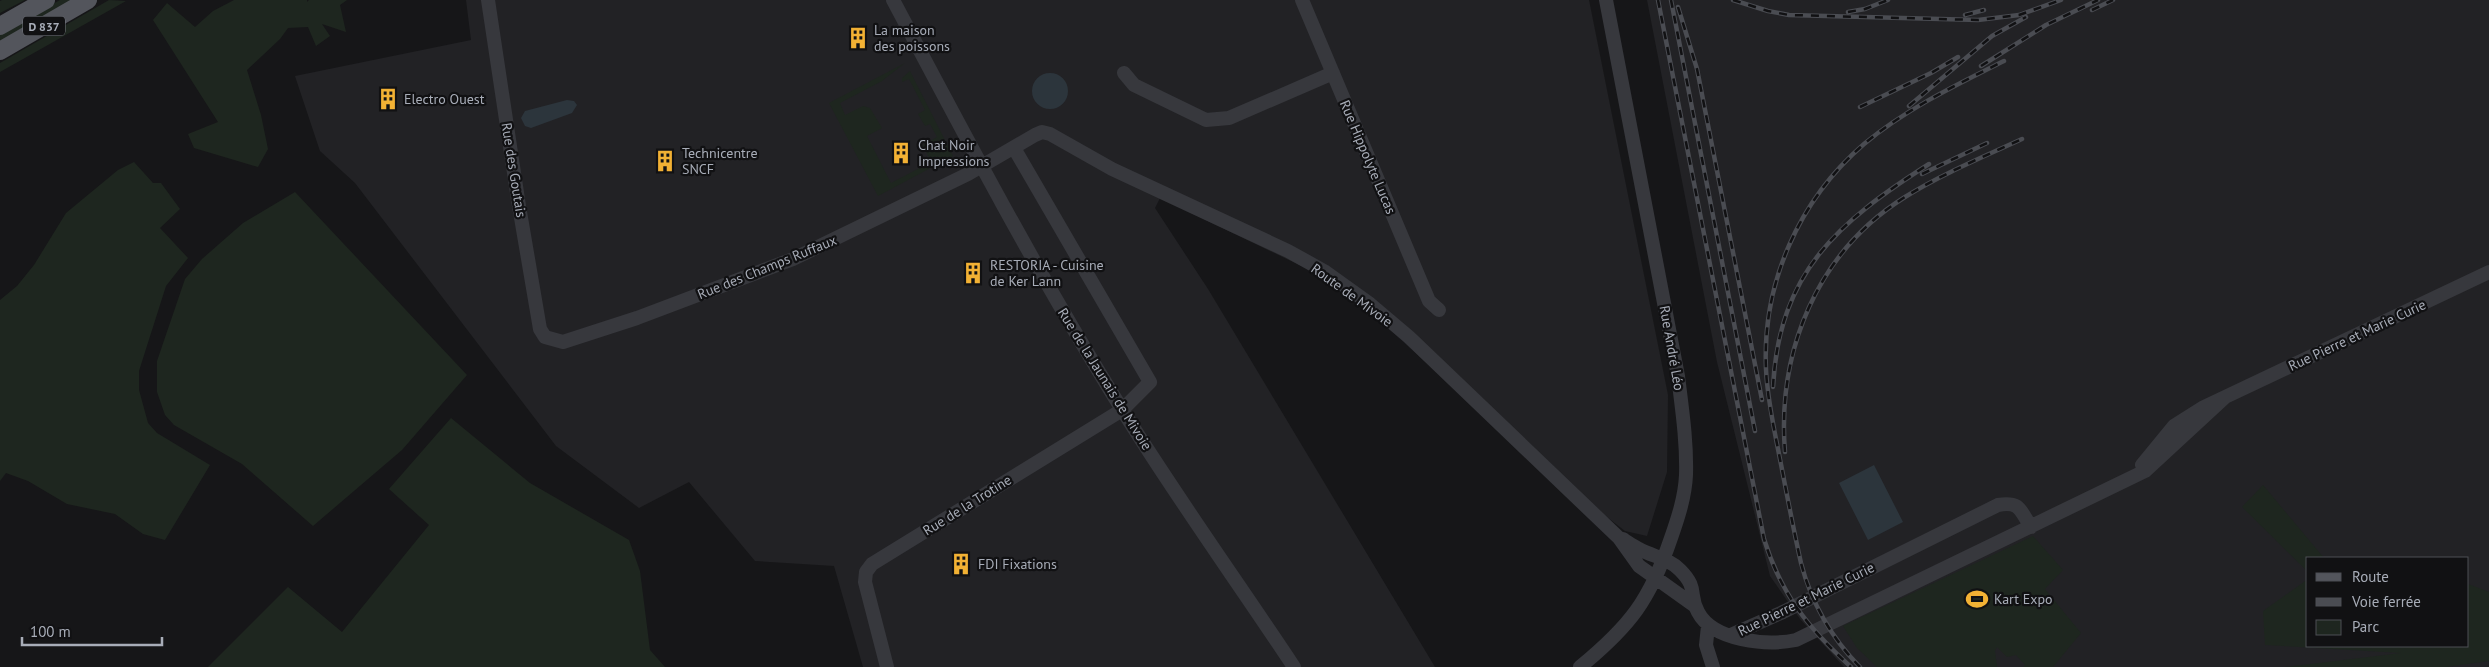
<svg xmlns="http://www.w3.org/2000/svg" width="2489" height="667" viewBox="0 0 2489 667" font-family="'PT Sans',sans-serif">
<rect width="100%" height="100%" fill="#161618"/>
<path fill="#222225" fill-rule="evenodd" d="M466 0H1589L1668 395 1667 472 1647 536 1625 531 1537 463 1367 309 1320 275 1160 198 1155 208 1208 289 1435 667H863L834 566 755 561 689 482 639 508 556 446 355 183 320 151 295 76 471 40Z
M1647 0H2489V667H1844L1800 619 1770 576 1717 362ZM2308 558H2468V646H2308Z"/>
<path fill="#1e261f" d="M2 0H25L0 13V1Z
M60 0H78L0 45V34Z
M109 0 126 1 0 72V63Z
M234 0H307V2L309 0H347L340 5 346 32 322 24 330 36 316 46 308 27 288 28 280 39 247 70 261 115 268 149 258 167 194 148 188 134 218 122 153 20 167 3 195 27 213 11Z
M905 63 882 81 840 103 845 115 863 106 870 108 882 128 867 136 891 183 931 162 923 145 937 137 930 124 925 126 918 114 925 110 909 79 902 82V78L910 71 953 156 878 196 829 103Z
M134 162 153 183H161L180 209 160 228 188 258 166 286 139 371V390L148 423 157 433 210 465 165 540 143 534 115 514 67 504 28 481 6 473 0 481V300L17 286 34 265 66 213 118 170Z
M295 192 467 375 402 450 313 526 242 464 174 425 165 415 157 392V361L185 279 202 259 243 223Z
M451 418 530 483 629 540 640 571 650 650 665 667H208L288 587 342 632 429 525 389 489Z
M2263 485 2324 558H2308V572L2242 507Z
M2033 536 2063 570 2045 589 2081 633 2053 667H2023L2025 665 2016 655 2007 657 1997 647 1995 651 1997 667H1877L1857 648 1843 626Z
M2308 579V646H2468V584L2489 592V661L2446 667H2285L2401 653 2265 645 2263 611Z"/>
<path fill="#2c353c" d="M1032 91a18 18 0 1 1 36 0a18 18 0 1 1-36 0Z
M567 100 574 101 577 105 572 113 531 128 525 126 521 118 525 111Z
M1874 465 1903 522 1868 540 1839 483Z"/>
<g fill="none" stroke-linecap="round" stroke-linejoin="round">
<path stroke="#37383d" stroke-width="14" d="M488 0 519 206 540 329 545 337 563 342 637 318 793 259 968 174 1035 135 1042 132 1050 134 1112 169 1288 251 1324 271 1370 304 1409 337 1619 538 1639 566 1695 606
M893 0C963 132 1032 263 1110 390 1167 484 1233 575 1294 667
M1302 0 1429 301 1439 310
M1124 73 1134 85 1206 120 1229 118 1333 73
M2142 465 2174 426 2204 407 2489 272
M1623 539C1628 543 1634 546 1639 549 1654 557 1668 558 1680 570 1699 589 1688 594 1698 612 1713 641 1767 646 1796 640L2145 471 2224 398
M1708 626 1706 645 1713 667
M1731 635 1783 612 1998 505C2020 501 2020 510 2031 527
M887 667 865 582 866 572 872 564 1122 410 1150 382 1014 148
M1580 667C1630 626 1650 600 1671 538 1678 518 1685 497 1686 475 1687 442 1682 409 1678 376L1606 0"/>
<path stroke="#53555c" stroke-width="18" d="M0 26 46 0
M0 51 88 0"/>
<g stroke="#4a4c52" stroke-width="4.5">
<path id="rail" d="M1658 0 1764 539C1781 594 1808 628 1851 667
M1671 0 1755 431
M1733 0 1768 11 1789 15 1978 20 2019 15 2061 0
M1678 7 1697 69 1762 400
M2092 10 2113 0
M1848 12 1865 9 1888 0
M1965 15 1984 10
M1981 66 2046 25 2098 0
M1909 106 1992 36 2026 17
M1860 107 1931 73 1958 57
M1922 174 1987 143
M1773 387C1779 272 1838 222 1929 164
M1785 452C1777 351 1817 252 1905 197 1942 174 1983 157 2022 139
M1860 667C1832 639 1811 602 1801 563 1792 523 1785 484 1777 444 1772 419 1767 394 1766 369 1762 283 1799 200 1864 144 1906 109 1956 85 2004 61"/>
</g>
<use href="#rail" stroke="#111113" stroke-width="2.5" stroke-dasharray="8" stroke-linecap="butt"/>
</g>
<defs>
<g id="building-bare" transform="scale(1.725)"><path d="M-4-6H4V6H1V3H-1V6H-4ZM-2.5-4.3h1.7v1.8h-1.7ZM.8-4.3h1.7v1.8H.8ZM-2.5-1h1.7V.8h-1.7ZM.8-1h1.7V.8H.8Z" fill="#f2b134" stroke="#111113" stroke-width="2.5" paint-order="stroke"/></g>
<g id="stadium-bare" transform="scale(1.725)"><path d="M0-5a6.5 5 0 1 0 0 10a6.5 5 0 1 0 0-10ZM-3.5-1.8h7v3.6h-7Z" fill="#f2b134" stroke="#111113" stroke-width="2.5" paint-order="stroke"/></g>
</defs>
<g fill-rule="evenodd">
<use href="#building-bare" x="858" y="38"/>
<use href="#building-bare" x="388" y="99"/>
<use href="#building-bare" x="901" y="153"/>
<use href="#building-bare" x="665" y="161"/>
<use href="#building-bare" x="973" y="273"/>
<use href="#building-bare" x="961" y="564"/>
<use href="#stadium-bare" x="1977" y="599"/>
</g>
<g text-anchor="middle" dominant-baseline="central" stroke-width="4.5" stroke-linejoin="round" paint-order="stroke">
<rect fill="#111113" stroke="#7b7e86" stroke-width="1" x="23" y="16.5" width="42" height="19" rx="4"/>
<g font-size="12" font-weight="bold" fill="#a8adb8">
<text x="44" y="26">D 837</text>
</g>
<g font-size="14" fill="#a8adb8" stroke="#111113" text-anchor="start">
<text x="874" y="30">La maison<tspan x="874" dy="16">des poissons</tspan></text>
<text x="404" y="99">Electro Ouest</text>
<text x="918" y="145">Chat Noir<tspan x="918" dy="16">Impressions</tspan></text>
<text x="682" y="153">Technicentre<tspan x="682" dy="16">SNCF</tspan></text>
<text x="990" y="265">RESTORIA - Cuisine<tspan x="990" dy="16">de Ker Lann</tspan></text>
<text x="978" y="564">FDI Fixations</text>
<text x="1994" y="599">Kart Expo</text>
</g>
<g font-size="14" fill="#a8adb8" stroke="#111113">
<text transform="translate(1368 157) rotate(67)">Rue Hippolyte Lucas</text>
<text transform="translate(514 170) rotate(81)">Rue des Goutais</text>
<text transform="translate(767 267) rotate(-22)">Rue des Champs Ruffaux</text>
<text transform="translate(1352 295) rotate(36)">Route de Mivoie</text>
<text transform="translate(2357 335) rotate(-25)">Rue Pierre et Marie Curie</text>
<text transform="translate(1672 348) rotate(80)">Rue André Léo</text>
<text transform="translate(1105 379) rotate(58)">Rue de la Jaunais de Mivoie</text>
<text transform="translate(967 505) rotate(-32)">Rue de la Trotine</text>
<text transform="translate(1806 599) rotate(-26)">Rue Pierre et Marie Curie</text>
</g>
</g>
<rect x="2306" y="557" width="162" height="90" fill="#111113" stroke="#4d4f55"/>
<rect x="2316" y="573" width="25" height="8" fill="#53555c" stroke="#4d4f55"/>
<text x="2352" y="582" font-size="15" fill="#a8adb8">Route</text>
<rect x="2316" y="598" width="25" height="8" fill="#4a4c52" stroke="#4d4f55"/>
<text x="2352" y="607" font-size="15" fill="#a8adb8">Voie ferrée</text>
<rect x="2316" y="620" width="25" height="15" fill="#1e261f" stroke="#4d4f55"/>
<text x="2352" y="632" font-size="15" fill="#a8adb8">Parc</text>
<path d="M22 637v8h140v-8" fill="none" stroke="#a8adb8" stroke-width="2.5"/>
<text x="30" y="637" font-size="15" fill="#a8adb8" stroke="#111113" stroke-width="4" paint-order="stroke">100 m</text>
</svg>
